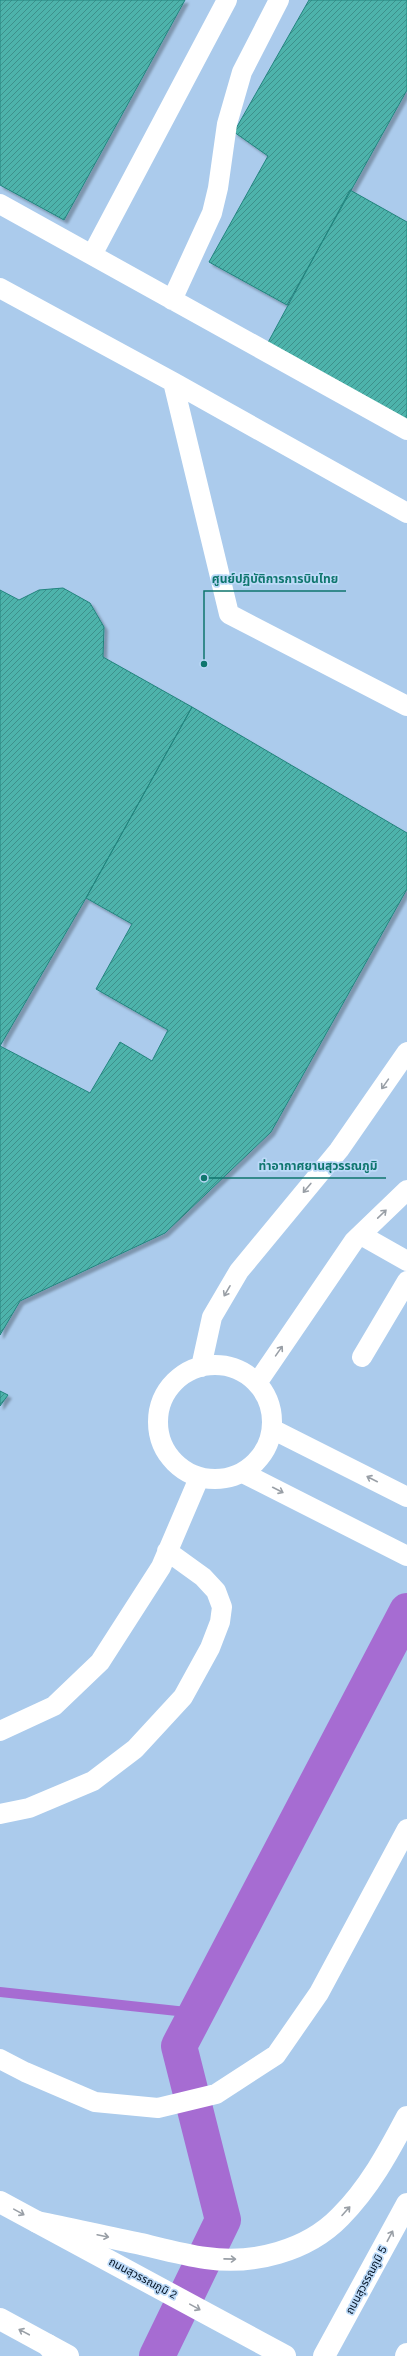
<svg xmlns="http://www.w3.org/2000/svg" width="407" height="2356" viewBox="0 0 407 2356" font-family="Helvetica,'Noto Sans Thai',sans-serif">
<defs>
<pattern id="building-hatch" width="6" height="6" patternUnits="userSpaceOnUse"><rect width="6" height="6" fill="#4db3ab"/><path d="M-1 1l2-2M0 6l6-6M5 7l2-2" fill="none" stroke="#3e908b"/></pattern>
<filter id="shadow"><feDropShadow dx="3.5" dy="3.5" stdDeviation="1" flood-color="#0004"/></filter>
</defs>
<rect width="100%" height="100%" fill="#bcdaf8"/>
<path fill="#abcbec" d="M0 0H407V2356H0Z"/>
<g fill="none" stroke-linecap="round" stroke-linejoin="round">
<path stroke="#a66cd2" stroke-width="10" d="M0 1992 196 2013"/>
<path stroke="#a66cd2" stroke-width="36" d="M157 2356 223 2220 179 2046 407 1611"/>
</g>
<path fill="url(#building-hatch)" stroke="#22847e" filter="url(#shadow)" d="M0 0H185L64 220 0 185Z
M309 0H407V90L287 305 209 262 268 156 234 132Z
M350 190 407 222V426L264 350Z
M63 588 90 603 104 627 103 657 192 707 86 898 0 1046V590L19 600 39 590Z
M192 707 407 833V889L271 1132 165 1233 20 1301 0 1335V1046L90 1093 120 1042 152 1061 168 1030 96 989 132 924 86 898Z
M0 1391 8 1395 0 1406Z"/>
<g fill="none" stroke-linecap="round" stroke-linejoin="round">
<path stroke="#fff" stroke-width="20" d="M0 204 407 430
M92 255 227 0
M0 288 173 382 407 513
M172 300 212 213 218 188 227 124 242 72 279 0
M173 382 229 614 407 706
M361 1235 407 1261
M362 1357 407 1281
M158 1422a57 57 0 1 1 114 0a57 57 0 1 1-114 0Z
M201 1367 212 1317 239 1271 339 1150 407 1052
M257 1383 354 1241 407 1190
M272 1429 407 1497
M243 1473 407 1556
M0 1731 54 1706 100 1662 161 1567 199 1478
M0 1814 29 1808 93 1781 135 1749 183 1697 210 1648 220 1622 222 1607 216 1591 203 1577 167 1551
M0 2059 25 2072 95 2102 158 2108 216 2094 276 2055 319 1993 407 1829"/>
<path stroke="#fff" stroke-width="22" d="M0 2202 285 2356
M0 2319 68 2356
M324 2356 407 2204
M406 2356 407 2354"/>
<path stroke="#fff" stroke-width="22" d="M37 2222C72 2229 106 2237 141 2244 162 2249 184 2255 206 2258 253 2265 307 2251 340 2217 369 2188 388 2153 407 2117
M48 2345 56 2356"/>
</g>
<defs><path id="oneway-shaft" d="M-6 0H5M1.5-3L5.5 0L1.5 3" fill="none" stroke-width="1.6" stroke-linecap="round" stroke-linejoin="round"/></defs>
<g stroke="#999fa6">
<use href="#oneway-shaft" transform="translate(385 1084) rotate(125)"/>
<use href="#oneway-shaft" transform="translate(307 1188) rotate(130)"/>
<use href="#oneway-shaft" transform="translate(382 1214) rotate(-44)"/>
<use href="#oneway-shaft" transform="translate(227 1291) rotate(120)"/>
<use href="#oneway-shaft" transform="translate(279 1351) rotate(-55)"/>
<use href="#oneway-shaft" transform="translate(372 1479) rotate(-153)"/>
<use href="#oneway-shaft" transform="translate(278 1490) rotate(27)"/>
<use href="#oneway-shaft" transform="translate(346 2211) rotate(-48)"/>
<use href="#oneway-shaft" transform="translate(19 2212) rotate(29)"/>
<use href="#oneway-shaft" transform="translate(103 2236) rotate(12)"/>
<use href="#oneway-shaft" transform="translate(390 2236) rotate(-62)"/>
<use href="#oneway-shaft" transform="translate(230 2259) rotate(1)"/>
<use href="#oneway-shaft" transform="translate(195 2307) rotate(29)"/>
<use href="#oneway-shaft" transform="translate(24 2332) rotate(-152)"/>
</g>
<g text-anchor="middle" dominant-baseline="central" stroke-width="3.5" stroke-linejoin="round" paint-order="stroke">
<g font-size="11" fill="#011021" stroke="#bcdaf8">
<text transform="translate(143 2278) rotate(28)">ถนนสุวรรณภูมิ 2</text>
<text transform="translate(366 2280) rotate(-62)">ถนนสุวรรณภูมิ 5</text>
</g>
</g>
<path fill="none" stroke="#0f766e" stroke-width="1.5" d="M204 664L204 591H346M204 1178L251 1178H386"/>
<g fill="#0f766e" stroke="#bcdaf8" stroke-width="1.5">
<circle cx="204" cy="664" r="4"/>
<circle cx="204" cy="1178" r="4"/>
</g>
<g font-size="12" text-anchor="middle" font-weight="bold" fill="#0f766e" stroke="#bcdaf8" stroke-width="3.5" stroke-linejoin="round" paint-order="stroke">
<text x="275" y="583">ศูนย์ปฏิบัติการการบินไทย</text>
<text x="318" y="1170">ท่าอากาศยานสุวรรณภูมิ</text>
</g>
</svg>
